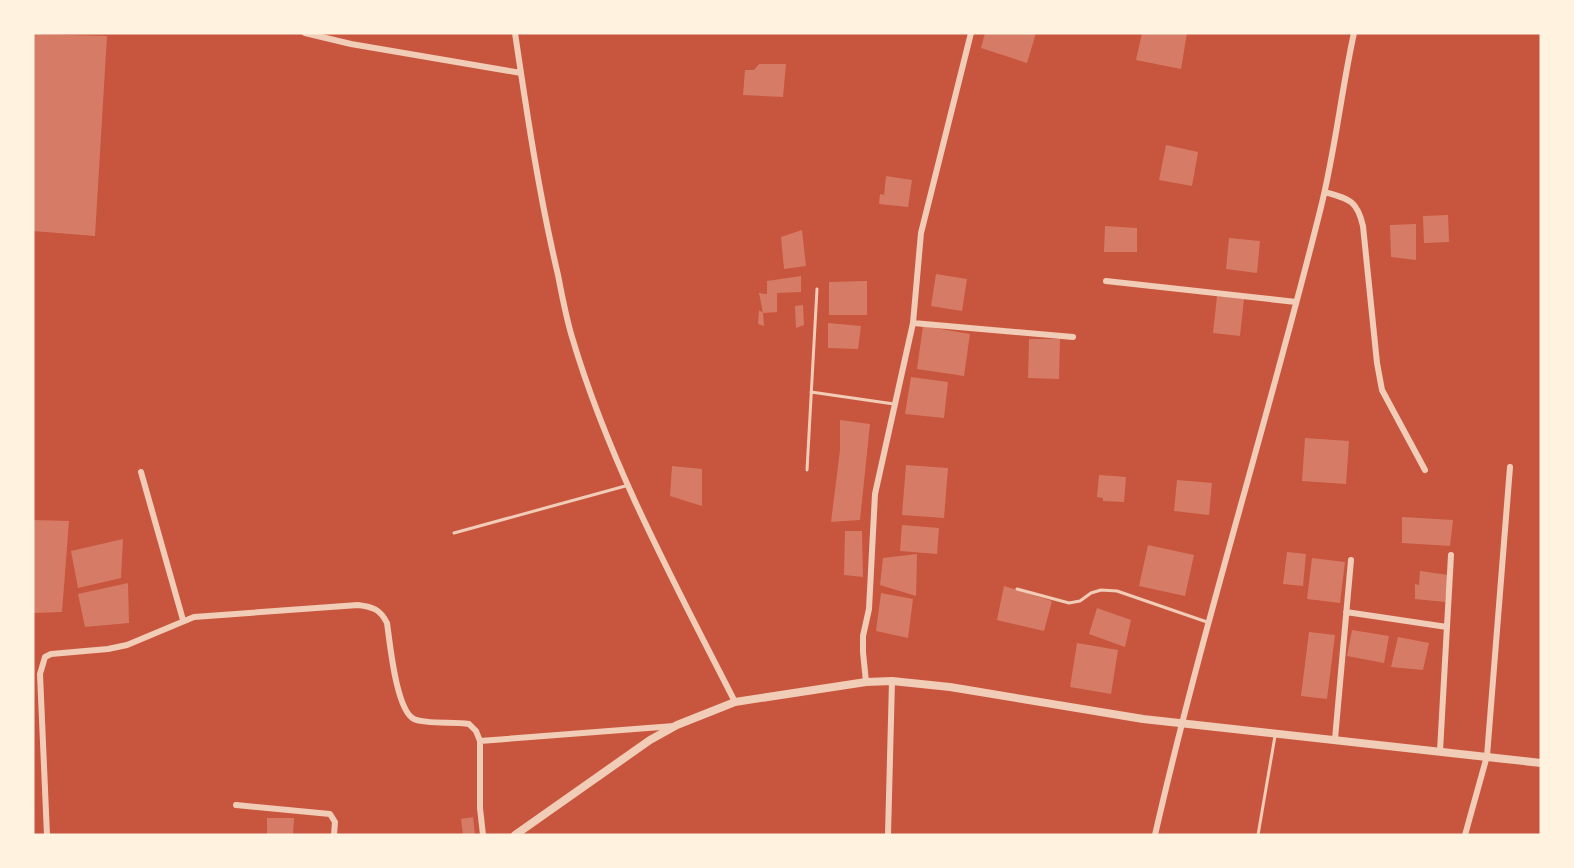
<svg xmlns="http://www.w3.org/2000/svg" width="1574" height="868" viewBox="0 0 1574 868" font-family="Helvetica,sans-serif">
<rect width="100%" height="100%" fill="#c8553d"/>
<path fill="#d67c66" d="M985 33H1036L1027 63 981 48Z
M1142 33H1187L1181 69 1136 60Z
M33 34 107 36 95 236 33 231Z
M759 64H786L783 97 743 95 745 70H754Z
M1166 145 1198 152 1192 186 1159 180Z
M886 176 912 180 908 207 879 204 880 194 884 195Z
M1448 215 1449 242 1424 243 1423 216Z
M1416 224V260L1391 257 1390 225Z
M1105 226 1137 228V252H1104Z
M802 230 806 266 784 269 781 237Z
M1229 238 1260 241 1257 273 1226 269Z
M936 274 967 279 962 311 931 306Z
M801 276V292L777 293V312L763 313 764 326 758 324 759 310 763 313 759 293 767 294V281Z
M867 281V315H829V282Z
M1217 296 1244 299 1240 336 1213 333Z
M803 305 804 325 796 328 795 306Z
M828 323 861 326 858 349 828 348Z
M923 326 970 334 964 376 917 369Z
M1029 339H1060L1059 379 1028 378Z
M911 377 948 382 944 418 905 414Z
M840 420 870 424 860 520 831 522 840 450Z
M1305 438 1349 441 1346 484 1302 481Z
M906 465 948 468 944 518 902 515Z
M672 466 702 469V506L670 496Z
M1099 475 1126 477 1124 502 1103 501V498L1097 497Z
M1177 480 1212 483 1209 515 1174 511Z
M1402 517 1453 520 1450 546 1402 543Z
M33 520 69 521 62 612 33 613Z
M902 525 939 528 937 554 900 551Z
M845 531H862L863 577 844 575Z
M123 539 121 578 78 588 71 551Z
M1148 545 1194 555 1185 596 1139 586Z
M1287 552 1306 554 1303 586 1283 584Z
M917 554 916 596 880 585 883 558Z
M1312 558 1345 562 1340 603 1307 599Z
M1420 571 1448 575 1445 602 1415 599V584L1419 585Z
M128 583 129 623 85 627 78 594Z
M1004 586 1052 601 1044 631 997 620Z
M881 593 913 599 908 638 876 631Z
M1097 608 1131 620 1125 647 1089 634Z
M1352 630 1389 636 1384 663 1347 656Z
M1309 632 1335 635 1327 699 1301 696Z
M1398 637 1429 643 1423 670 1391 667Z
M1077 643 1118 650 1111 694 1070 687Z
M473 817 475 835H463L461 819Z
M267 818H294L293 835H267Z"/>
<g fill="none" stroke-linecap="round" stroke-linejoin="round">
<path stroke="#f1ccb7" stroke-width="3" d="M811 392 894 404
M807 470 817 289
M454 533 629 485
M1017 589 1069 603 1080 601 1091 593 1101 590 1117 591 1207 622
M1258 835 1275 736"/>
<path stroke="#f1ccb7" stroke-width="6" d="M305 33 351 44 521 73
M515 33C527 114 539 195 558 275 562 296 566 317 572 337 610 465 675 584 735 702
M1325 192C1349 199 1357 200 1363 226L1377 363 1382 390 1425 470
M1106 281 1296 302
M913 323 1073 337
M141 472 183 620
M1346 612 1447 627
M866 682 863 652V636L869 609 875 494 913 323 921 233 971 33
M1335 739 1351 560
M480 741 674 726
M1440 751 1451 555
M236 805 330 814 335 822 334 835
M47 835 40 674 45 657 51 654 108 649 127 645 194 617 358 605C373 607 380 609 387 623 390 643 396 710 414 719 428 725 454 721 469 724L476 731 480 741V808L483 835
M888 835 892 681
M1155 835C1203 625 1268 420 1320 211 1335 153 1341 92 1354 33
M1465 835 1487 756 1510 467"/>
<path stroke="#f1ccb7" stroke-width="8" d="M515 835 650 740 677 725 735 702 866 682 892 681 950 687 1143 719 1541 763"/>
</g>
<rect width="1574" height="868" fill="none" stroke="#fff3e0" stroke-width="69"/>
</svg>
